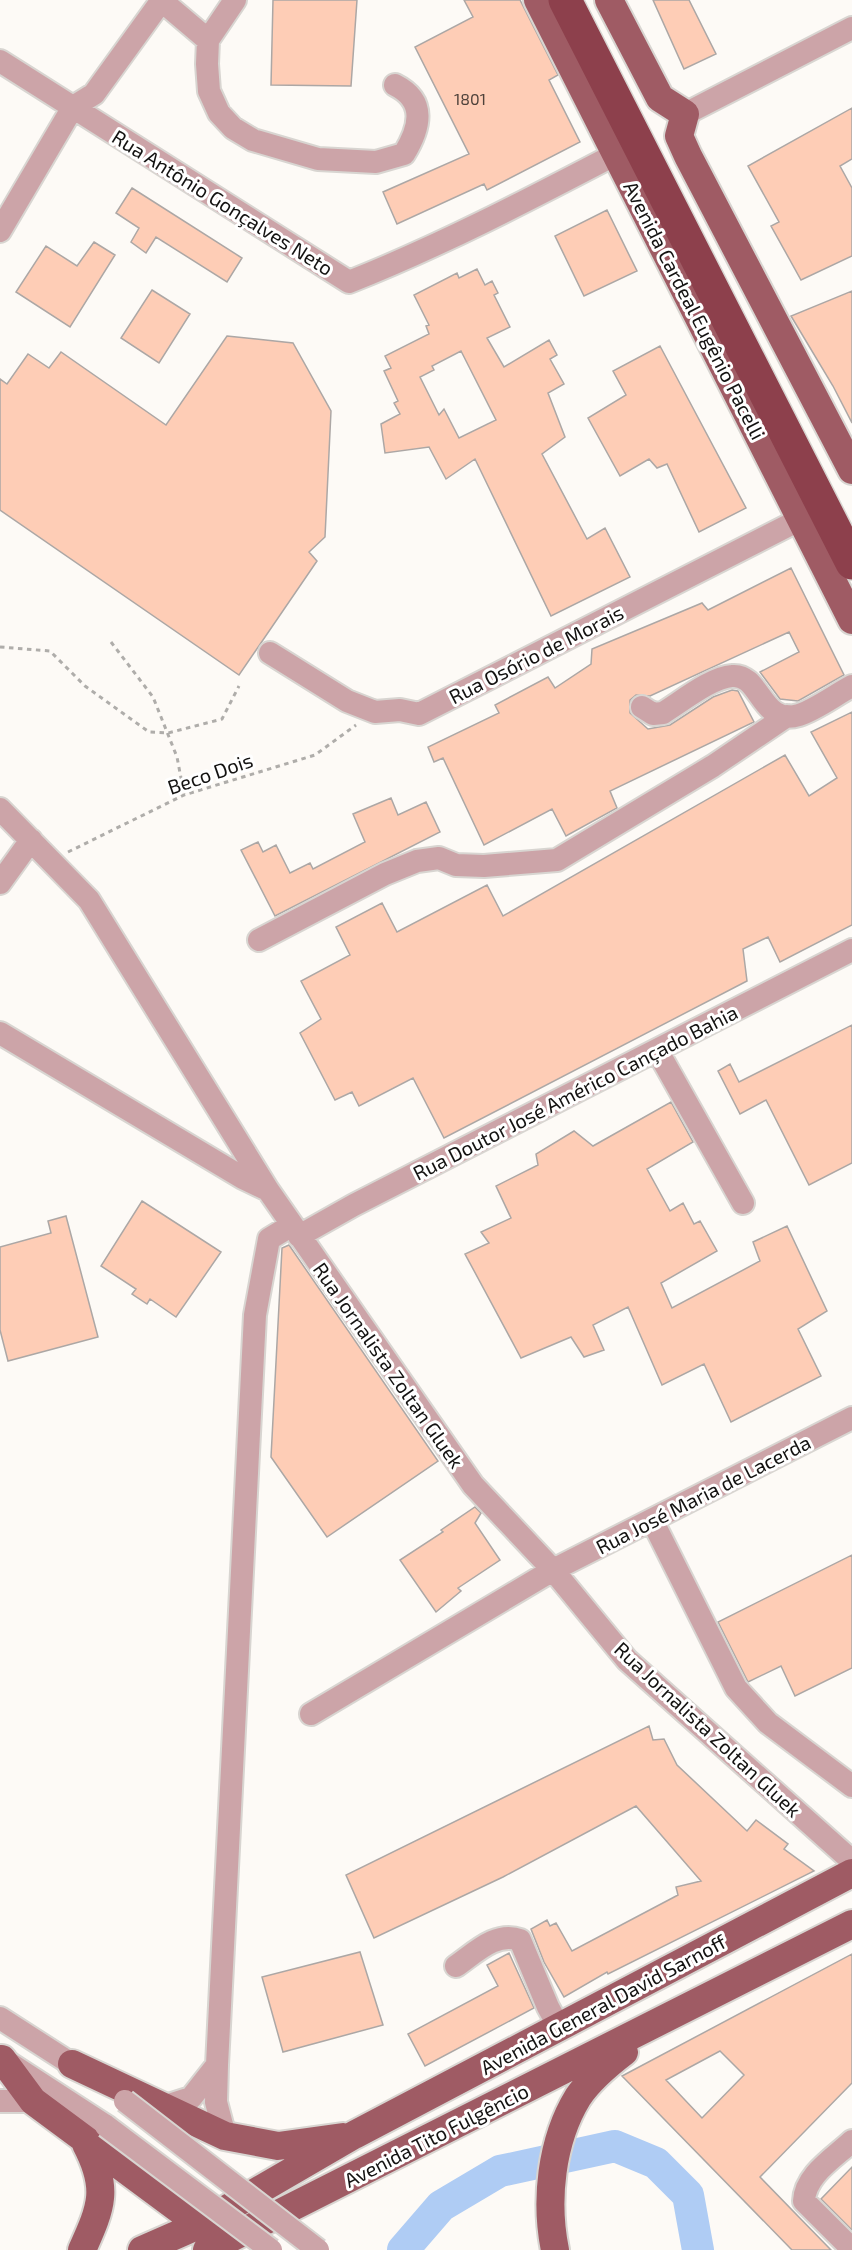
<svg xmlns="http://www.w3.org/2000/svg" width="852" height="2250" viewBox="0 0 852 2250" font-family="'Exo 2',sans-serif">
<rect width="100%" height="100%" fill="#fdfaf6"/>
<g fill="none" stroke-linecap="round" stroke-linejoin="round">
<path stroke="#afccf4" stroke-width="32" d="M403 2250 441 2206 500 2171 615 2146 656 2163 688 2195 698 2250"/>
</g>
<path fill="#fecdb6" stroke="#aca7a5" stroke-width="1.5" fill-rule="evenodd" d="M273 0H357L351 86 271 85Z
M464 0H520L558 75 549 80 580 142 487 190 484 184 397 224 383 192 469 154 415 47 473 17Z
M653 0H689L716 54 684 69Z
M852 108V159L840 166 852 188V256L801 280 771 226 779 222 748 166Z
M132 188 242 258 227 282 156 237 146 253 131 242 139 228 116 213Z
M607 210 637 271 584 296 555 236Z
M94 242 115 255 70 327 16 292 46 246 77 266Z
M477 269 485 285 492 281 498 293 494 295 510 327 487 338 504 367 549 340 557 355 550 359 564 384 548 393 565 437 542 454 587 539 605 528 630 577 551 616 475 459 446 479 429 447 385 453 381 424 400 414 394 403 398 401 384 371 391 368 385 356 429 334 426 326 429 325 414 295 457 273 459 278ZM461 351 496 420 459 438 444 409 439 415 420 377 434 370 432 366Z
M152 290 190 314 159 363 121 338Z
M852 291V423L833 386 791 316Z
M227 336 293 343 331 411 325 537 309 552 317 561 239 675 0 510V379L7 384 28 354 49 368 61 352 166 425Z
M660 346 746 508 699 532 667 464 657 468 649 459 620 476 588 418 626 395 613 371Z
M791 568 844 675 798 701 780 699 760 672 799 652 789 632 650 696 636 695 630 700V713L648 729 670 725 713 697 732 690 738 691 754 722 610 791 617 808 566 836 552 809 484 845 443 758 434 762 428 747 499 713 495 705 548 677 555 688 591 664 592 649 702 603 708 610Z
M852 712V925L780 962 768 937 743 949 747 981 444 1138 413 1078 359 1106 352 1092 335 1100 300 1033 321 1019 301 981 350 955 336 927 382 903 397 932 487 885 503 916 785 755 809 796 837 778 811 732Z
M391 798 398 815 426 802 440 832 275 916 241 850 258 842 263 852 276 845 290 873 310 863 313 869 365 842 353 814Z
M852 1025V1163L809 1185 766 1100 740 1114 718 1071 730 1064 739 1082Z
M671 1102 693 1142 647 1169 670 1211 683 1203 694 1224 700 1221 717 1251 661 1283 672 1308 760 1261 753 1242 787 1226 827 1311 798 1329 821 1376 731 1422 704 1364 662 1385 628 1307 593 1325 604 1350 584 1357 571 1337 521 1358 465 1254 489 1243 481 1232 511 1218 496 1186 538 1165 536 1154 574 1131 593 1146Z
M142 1201 221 1252 176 1317 150 1299 147 1304 132 1294 136 1289 101 1266Z
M66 1216 98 1337 8 1361 0 1330V1247L51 1233 48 1221Z
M289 1245 438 1461 327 1537 271 1457 282 1248Z
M475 1507 481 1513 475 1523 500 1560 458 1588 461 1591 436 1612 400 1560 443 1532 441 1530Z
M852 1555V1668L795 1696 781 1666 748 1682 718 1622Z
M649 1726 653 1740 664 1739 677 1765 747 1831 756 1820 788 1844 784 1849 814 1871 608 1974 607 1972 564 1997 544 1962 531 1929 547 1920 550 1926 556 1923 572 1951 678 1895 676 1887 701 1881 636 1806 503 1877 374 1938 346 1875Z
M360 1952 383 2025 283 2052 262 1977Z
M509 1953 534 2008 425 2066 408 2034 498 1986 487 1965Z
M852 1954V2083L760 2177 831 2250H792L622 2076ZM720 2051 744 2075 702 2118 666 2080Z
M852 2167V2230L821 2199Z"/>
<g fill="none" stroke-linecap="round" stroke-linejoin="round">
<g stroke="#d8d5d1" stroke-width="26">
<path id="minor" d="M235 0 208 40 207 64 209 91 219 113 233 128 253 140 318 159 376 162 404 154C420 128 427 101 395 85
M162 1 208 40
M0 61 349 282C440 246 528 200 616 154
M685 114 852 28
M0 231 73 107 94 94 162 0
M270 653 347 701 375 712 400 710 419 714 801 519
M642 707 653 714 663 713C681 702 712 677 732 676 761 673 761 727 799 715 817 709 835 695 852 686
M0 809 89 900 268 1190 473 1485 553 1570 627 1660 852 1861
M0 883 31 840
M259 940 385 874 417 861 439 858 456 865 484 866 557 860 713 766 787 716
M0 1033 243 1178 268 1190
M657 1050 743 1203
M299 1236 354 1205 852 950
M652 1520 736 1688 768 1723 852 1786
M311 1714 553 1570 852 1418
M456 1966C475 1953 496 1931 520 1940L548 2007 559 2027
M0 2018 84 2072
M9 2063 106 2126
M0 2101H33
M163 2107 191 2098 217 2065
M225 2136 216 2102 217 2065 255 1315 269 1239 292 1225
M852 2141C834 2158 805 2175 804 2201L852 2249"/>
</g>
<g stroke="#d8d5d1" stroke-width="32">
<path id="major" d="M538 0 852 620
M609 0 660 98 685 114 679 136 688 156 852 470
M2 2059 33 2101 211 2233
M72 2064 225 2136 278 2146 343 2137
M82 2250C102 2206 109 2188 86 2144
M142 2250 199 2225 354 2135 852 1873
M207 2250 852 1924
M555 2250C545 2201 551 2141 578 2097 590 2079 607 2065 624 2052"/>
</g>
<g stroke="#d8d5d1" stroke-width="36">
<path id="highway" d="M565 0 852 563"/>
</g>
<path stroke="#afadaa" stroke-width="3" stroke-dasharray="4.5 4.5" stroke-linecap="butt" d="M111 642 153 697 177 757 184 794
M0 647 50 651 85 686 149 732 168 733 222 719 239 686
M68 852 184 795 315 755 356 725"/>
<use href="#minor" stroke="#cca4a8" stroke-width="22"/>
<use href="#major" stroke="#9f5b64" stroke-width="28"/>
<use href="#highway" stroke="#8d404c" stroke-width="33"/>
<g stroke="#d8d5d1" stroke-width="26" stroke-linecap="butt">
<path id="minor-bridge" d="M125 2101 318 2250
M106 2126 271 2250"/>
</g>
<use href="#minor-bridge" stroke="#cca4a8" stroke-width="22"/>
</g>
<g text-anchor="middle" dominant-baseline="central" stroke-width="6" stroke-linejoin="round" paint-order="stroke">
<g font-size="16" fill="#4e413a">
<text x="470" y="98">1801</text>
</g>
<g font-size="20" fill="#131211" stroke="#fff">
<text transform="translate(223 202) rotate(32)">Rua Antônio Gonçalves Neto</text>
<text transform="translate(695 310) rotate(63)">Avenida Cardeal Eugênio Pacelli</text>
<text transform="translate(536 654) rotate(-27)">Rua Osório de Morais</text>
<text transform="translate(210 773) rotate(-19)">Beco Dois</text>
<text transform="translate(575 1092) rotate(-27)">Rua Doutor José Américo Cançado Bahia</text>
<text transform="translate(389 1365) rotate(55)">Rua Jornalista Zoltan Gluek</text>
<text transform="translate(703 1494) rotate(-27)">Rua José Maria de Lacerda</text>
<text transform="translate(708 1729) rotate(43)">Rua Jornalista Zoltan Gluek</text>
<text transform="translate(603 2004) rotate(-28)">Avenida General David Sarnoff</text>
<text transform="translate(436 2135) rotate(-27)">Avenida Tito Fulgêncio</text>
</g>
</g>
</svg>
